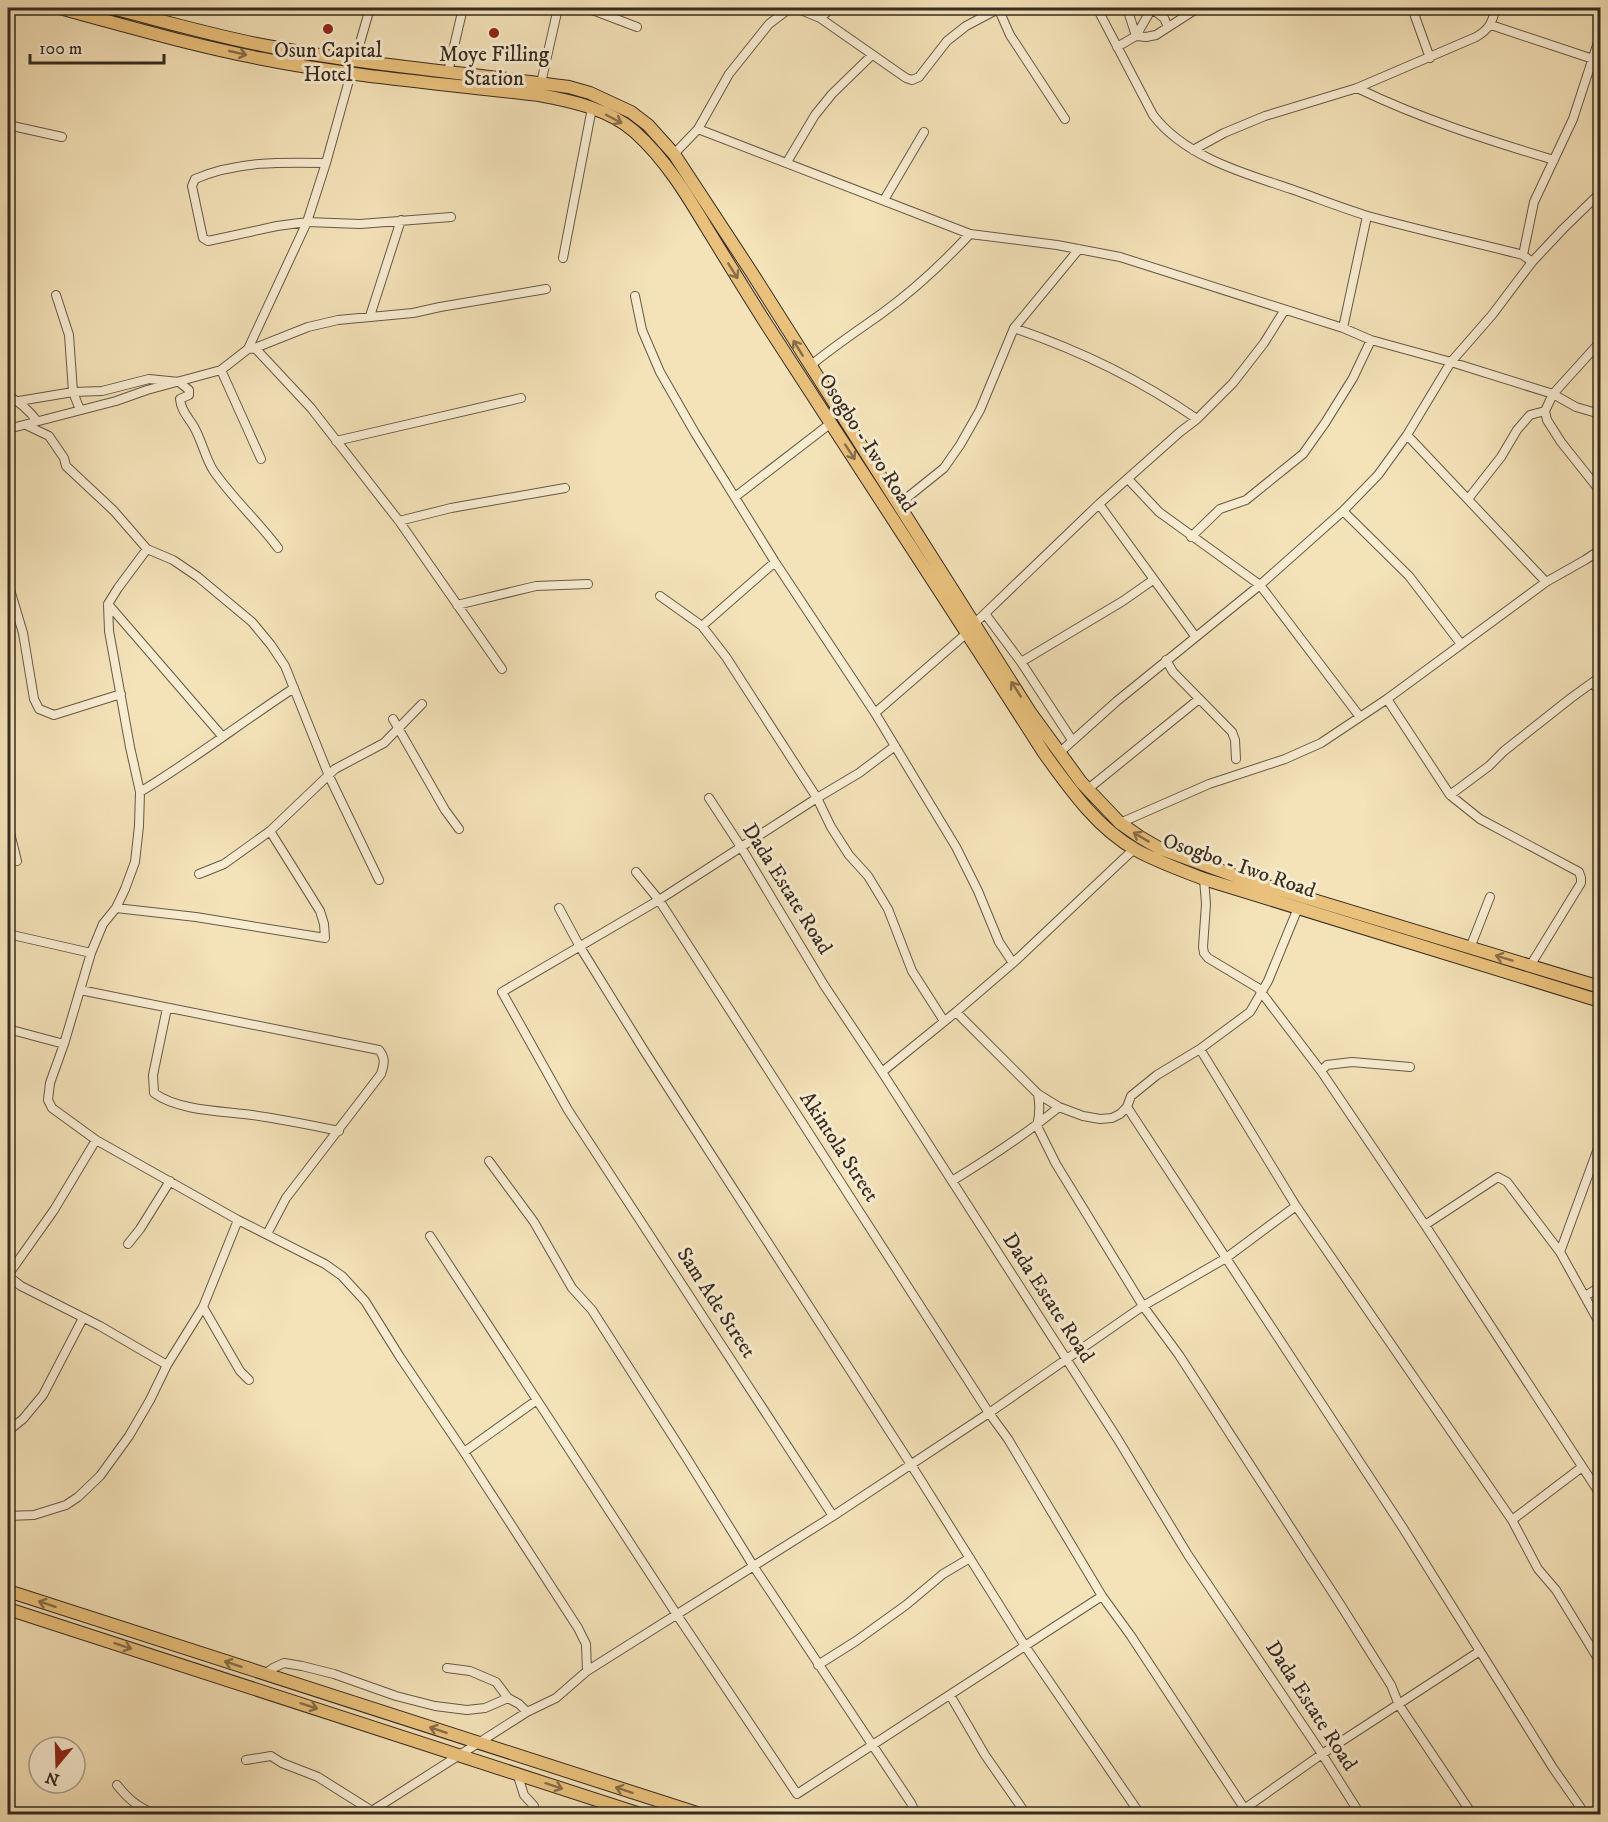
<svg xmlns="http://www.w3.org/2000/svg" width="1608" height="1822" viewBox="0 0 1608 1822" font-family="'IM FELL DW Pica',serif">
<rect width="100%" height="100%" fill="#f4e2b8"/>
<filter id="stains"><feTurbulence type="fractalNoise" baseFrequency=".00333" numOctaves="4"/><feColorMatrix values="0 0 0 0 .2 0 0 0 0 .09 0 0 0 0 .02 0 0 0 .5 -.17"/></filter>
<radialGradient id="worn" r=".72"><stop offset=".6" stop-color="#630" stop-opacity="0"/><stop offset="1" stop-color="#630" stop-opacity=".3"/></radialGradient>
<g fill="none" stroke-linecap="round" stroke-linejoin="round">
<g stroke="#665947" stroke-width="10">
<path id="minor" d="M587 8 637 27
M796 8 820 18 906 78 912 80 919 77 947 41 966 26 1000 8
M998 8 1010 35 1065 119
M1097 8 1153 115C1185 157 1243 173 1291 189 1317 198 1342 208 1368 216 1419 230 1472 242 1523 255L1532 262
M1127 8 1136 36
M1151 8 1164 18 1168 27
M1412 8 1430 58
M148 17 150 8
M820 18 832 8
M1491 25 1593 59
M1136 36 1146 37 1156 35 1198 8
M1117 47 1136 36 1152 8
M355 60 370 8
M448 72 463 8
M541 83 558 8
M1357 88C1419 118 1487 140 1554 160
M8 125 62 137
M698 129 970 234 1057 245 1120 257 1343 328 1371 340 1451 362 1553 394 1576 407 1600 414
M1193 150 1224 133 1265 116 1357 88 1476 37C1490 29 1492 22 1496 8
M674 154 698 129 729 74 769 24 790 8
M787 162 815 115 832 94 872 55
M326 163C282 162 236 161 195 179L192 186 203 238 208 241 277 226 307 222 360 224 451 217
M884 200 924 132
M1523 255 1534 202 1573 119 1600 36
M563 258 592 108
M56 295 69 335 73 392 80 410
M635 296 642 330 660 372 695 433 775 562 875 713 956 847 978 891 999 942 1013 963
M370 316 401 220
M1014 328C1079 350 1141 380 1197 419
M1343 328 1367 216
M1600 342 1553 394 1545 411 1547 420 1561 442 1600 491
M255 348 308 327 338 320 413 313 440 307 546 289
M248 349 255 348 311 408 399 521 502 669
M810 366C833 347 857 331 881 314 913 291 943 263 970 234
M221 370 261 459
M8 396C20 402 28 409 37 421
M19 401 73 392 102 391 149 379 179 382 189 390V395L180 399C181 411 189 418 194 427 202 441 205 457 213 470 232 498 258 521 278 548
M26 425 49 436 64 458 66 466 114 511 147 549 173 560 198 577 252 622 271 645 285 666 329 776 379 880
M8 429 116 401 147 390 221 370 248 349 307 222 326 163 351 73
M1407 435 1546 582
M336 441 521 398
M1128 479 1159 512 1260 585 1360 717
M735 497 831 423
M1468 499 1501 457 1517 430 1530 415 1545 411
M1099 504 1195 636
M898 505 944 468 960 445 980 410 1014 328 1079 249
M1343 511 1409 576 1461 644
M399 521 451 508 565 488
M1191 537 1220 509 1246 500 1303 454 1325 423 1353 378 1371 340
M147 549 118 588 108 604 109 631 130 747 140 792 139 826 135 862 125 889 116 908 103 924 91 953 64 1044 50 1083 48 1100 52 1108 96 1140 238 1220 325 1264 342 1276 365 1301 400 1357 464 1452 578 1628 586 1644 587 1671
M8 583 23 633 34 699 39 709 54 715 121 694
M660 596 702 626 726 657 817 798 831 827 849 855 868 876 888 909 912 971 944 1021
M108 604 222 736
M457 605 536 586 588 584
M986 615 1021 662 1072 740
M974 624 1099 504 1180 432 1197 419 1233 383 1264 343 1284 311
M702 626 775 562
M1166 660 1173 672 1232 732 1235 740 1236 759
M1021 662 1123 601 1153 580
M1593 683 1600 693
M1387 699 1450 795 1480 819 1579 872 1581 878V883L1530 966
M875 713 967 633
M393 719 445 810 459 829
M1059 753 1117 701 1260 585 1343 511 1378 475 1407 435 1451 362 1492 315 1532 262 1563 229 1600 193
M1088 789 1199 699
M140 792C193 760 242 722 294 688
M1450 795 1489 766 1504 751 1571 698 1600 677
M709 798 741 847 824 985 882 1072 1117 1438 1188 1555 1322 1754 1360 1814
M1120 823 1209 784 1285 759 1321 743 1387 699 1546 582 1585 560 1600 550
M8 825 17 861
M636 872 659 900 989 1413 1008 1439 1102 1596 1131 1636 1248 1814
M199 874 224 864 270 831 335 769 384 743 422 704
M1204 879 1206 904 1203 947 1204 953 1208 958 1258 988 1321 1071 1425 1225 1600 1494
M116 908 196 917 325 938 324 924 320 911 270 831
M559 908 580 947 645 1052 910 1463 1025 1646 1140 1814
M8 934 91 953
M1470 948 1490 897
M80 990 379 1050C386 1059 384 1064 381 1074L286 1198 267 1234
M167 1008 153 1075 154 1093C179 1111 222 1111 252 1115 281 1119 310 1125 339 1131
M956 1012 1038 1094 1059 1107 1083 1116 1100 1119 1112 1118 1120 1114 1127 1107 1131 1096 1157 1075 1200 1049 1250 1012 1268 981 1298 908
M8 1029 64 1044
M1200 1049 1296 1206 1512 1520 1538 1569 1556 1590 1600 1662
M1321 1071 1327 1065 1352 1062 1410 1067
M882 1072 956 1012 1013 963 1134 849
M1038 1094C1040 1105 1040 1114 1037 1126L1056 1164 1143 1306 1179 1355 1340 1604 1391 1685 1399 1705 1472 1814
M1127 1107 1403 1528 1553 1768 1585 1814
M489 1161 534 1222 572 1288 592 1310 686 1457 754 1567 911 1803 916 1814
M952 1181C988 1159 1026 1134 1059 1107
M1425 1225 1498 1177 1507 1182 1560 1252 1600 1324
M430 1236 677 1615 797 1794 1102 1596
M128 1244 140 1229 170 1181
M1560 1252 1600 1143
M8 1275 54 1210 96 1140
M8 1276 21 1286 100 1326 167 1365
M1585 1296 1600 1287
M203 1307 240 1371 249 1380
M8 1431 23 1419 43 1395 83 1318
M464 1452 537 1400
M8 1516 34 1515 66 1505 78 1497 100 1476 129 1436 150 1400 167 1365 203 1307 238 1220
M833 1516 568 1110 502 992 659 900 817 798 859 773 895 746
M1512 1520 1582 1467
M818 1665 856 1641 906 1605 943 1574 970 1558
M447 1668 470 1671 496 1682 508 1698 519 1704 527 1712
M265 1674 273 1668 284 1663 302 1666 334 1674 396 1696 435 1706 467 1710 485 1708 508 1698
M950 1695 985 1755 1026 1814
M246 1760 271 1756 282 1763 318 1777 372 1811
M517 1773 524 1795 534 1806 533 1814
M117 1785C129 1800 137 1806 154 1814
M367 1814 527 1712 556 1698 587 1671 833 1516 989 1413 1143 1306 1226 1258 1296 1206
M1237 1814 1322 1754 1480 1651"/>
</g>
<g stroke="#362b21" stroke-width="14">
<path id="primary" d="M59 8C127 26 194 46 263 59 354 77 447 84 539 95 572 101 609 109 635 132 666 160 687 195 708 230 727 261 746 292 765 322 859 466 952 609 1044 753 1070 789 1097 828 1136 850 1158 862 1181 870 1204 879L1600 1001
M112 8C163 21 214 36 267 46 366 65 468 73 569 87L590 93 631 112 648 125 674 154 752 273 1030 712 1081 782 1120 823 1140 837 1159 848 1241 878 1600 987"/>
</g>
<g stroke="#362b21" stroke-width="14">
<path id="trunk" d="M8 1591 700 1814
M8 1609 640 1814"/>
</g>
<use href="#minor" stroke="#f8ecd1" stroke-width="8"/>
<use href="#primary" stroke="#eac17c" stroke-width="12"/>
<use href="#trunk" stroke="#eac17c" stroke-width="12"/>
</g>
<defs><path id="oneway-shaft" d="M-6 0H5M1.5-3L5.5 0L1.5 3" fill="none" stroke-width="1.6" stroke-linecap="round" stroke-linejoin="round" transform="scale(1.5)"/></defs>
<g stroke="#876e4a">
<use href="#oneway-shaft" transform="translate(238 53) rotate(13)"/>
<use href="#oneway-shaft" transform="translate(614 119) rotate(28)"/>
<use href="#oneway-shaft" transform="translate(733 271) rotate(58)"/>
<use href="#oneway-shaft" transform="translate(798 348) rotate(-122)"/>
<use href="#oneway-shaft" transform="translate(850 452) rotate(57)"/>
<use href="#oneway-shaft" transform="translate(1016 689) rotate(-123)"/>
<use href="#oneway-shaft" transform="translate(1141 837) rotate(-149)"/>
<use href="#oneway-shaft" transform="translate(1504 958) rotate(-163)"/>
<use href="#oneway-shaft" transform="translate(47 1604) rotate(-162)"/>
<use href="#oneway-shaft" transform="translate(123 1646) rotate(18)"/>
<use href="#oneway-shaft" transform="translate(233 1664) rotate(-162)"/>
<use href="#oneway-shaft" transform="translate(309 1706) rotate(18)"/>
<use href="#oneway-shaft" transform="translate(438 1730) rotate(-162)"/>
<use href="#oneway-shaft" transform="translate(554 1786) rotate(18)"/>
<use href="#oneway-shaft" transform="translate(624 1790) rotate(-162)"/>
</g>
<g fill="#8f2418" stroke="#f8ecd1" stroke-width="2">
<circle cx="328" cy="29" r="6"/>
<circle cx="494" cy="33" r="6"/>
</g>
<g text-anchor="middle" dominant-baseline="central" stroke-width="6" stroke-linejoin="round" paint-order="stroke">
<g font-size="21" fill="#362b21" stroke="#f8ecd1">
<text x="328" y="51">Osun Capital<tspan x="328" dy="24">Hotel</tspan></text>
<text x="494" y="55">Moye Filling<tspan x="494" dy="24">Station</tspan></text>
</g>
<g font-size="21" fill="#362b21" stroke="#f8ecd1">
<text transform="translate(867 443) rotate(57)">Osogbo - Iwo Road</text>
<text transform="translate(1239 866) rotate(19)">Osogbo - Iwo Road</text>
<text transform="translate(787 889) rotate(58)">Dada Estate Road</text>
<text transform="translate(839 1147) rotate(57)">Akintola Street</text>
<text transform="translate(1048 1298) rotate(57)">Dada Estate Road</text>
<text transform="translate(716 1303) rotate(57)">Sam Ade Street</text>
<text transform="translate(1311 1706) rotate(57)">Dada Estate Road</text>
</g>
</g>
<rect width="1608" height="1822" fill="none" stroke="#f4e2b8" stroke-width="30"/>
<rect x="9" y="9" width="1590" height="1804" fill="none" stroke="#362b21" stroke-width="3"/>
<rect x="15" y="15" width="1578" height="1792" fill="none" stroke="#362b21" stroke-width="1.5"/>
<g transform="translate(57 1765) rotate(199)"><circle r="28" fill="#f8ecd1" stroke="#aa9f8b" stroke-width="1.5"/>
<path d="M0-4.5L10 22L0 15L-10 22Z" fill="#8f2418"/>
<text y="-9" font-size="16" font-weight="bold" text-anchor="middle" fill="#362b21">N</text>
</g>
<path d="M30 54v9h134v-9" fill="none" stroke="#362b21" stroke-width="3"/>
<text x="39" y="54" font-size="18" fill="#362b21" stroke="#f8ecd1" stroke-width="4.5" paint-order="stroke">100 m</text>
<rect width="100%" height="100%" filter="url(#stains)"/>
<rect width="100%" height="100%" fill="url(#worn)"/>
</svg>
